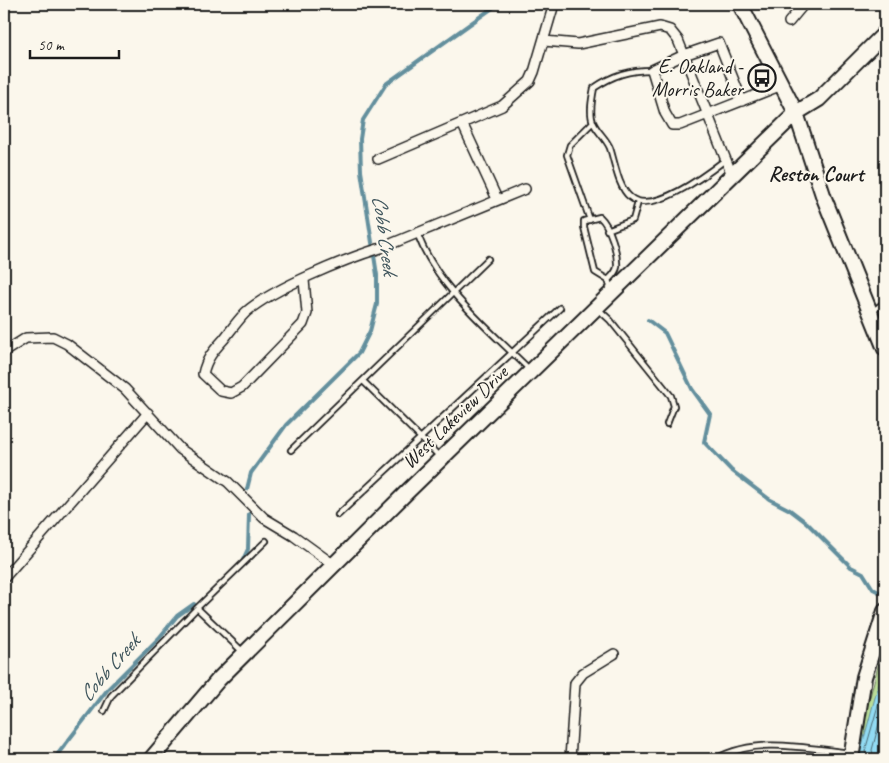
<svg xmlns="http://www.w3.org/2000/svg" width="889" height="763" viewBox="0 0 889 763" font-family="Caveat,sans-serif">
<rect width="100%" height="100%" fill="#fbf7ec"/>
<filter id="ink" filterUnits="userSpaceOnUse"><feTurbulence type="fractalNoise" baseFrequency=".02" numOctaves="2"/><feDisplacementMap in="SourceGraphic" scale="10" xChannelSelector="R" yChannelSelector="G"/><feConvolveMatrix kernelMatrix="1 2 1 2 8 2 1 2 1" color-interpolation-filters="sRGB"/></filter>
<g filter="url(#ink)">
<path fill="#badd97" stroke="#6b7c5a" d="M885 640V759H859L867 708Z"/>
<path fill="#92dbf3" stroke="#638f9d" d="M885 667V759H864L860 753 876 694Z"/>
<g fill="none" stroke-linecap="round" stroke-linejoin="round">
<path stroke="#4b6872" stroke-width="1" d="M868 759 865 751 885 681
M874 759 872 750 885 701"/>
<path stroke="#638f9d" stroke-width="4" d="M648 320 665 333 692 389 710 414 704 442 731 470 769 499 790 510 807 523 851 567 863 573 873 589 879 592
M247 489 251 473 286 425 359 353 370 331 377 304V275L361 171 360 139 363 120 386 84 498 4
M241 564 248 549 249 514
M54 759 108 689 159 638 177 616 194 604"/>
<g stroke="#1c1c1c" stroke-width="8">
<path id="lane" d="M652 70C629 70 613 75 594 88 592 98 589 113 593 122 597 132 606 138 610 148 615 163 618 187 630 197 652 216 707 174 725 160
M590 220 567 155 570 145 593 122
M607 230 633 220 638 202
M417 233C438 289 488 328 529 369
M885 247V251
M608 280 595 272 584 227V221L600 217C610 226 618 253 617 267 616 273 612 276 608 280L611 289
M597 308 610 320 671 396 674 406 667 424
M872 312 885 302
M363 381 440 457
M291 450 488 259
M338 515 560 308
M197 608 266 541
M104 711 111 696 197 608 244 653
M715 759C758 736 804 748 850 753"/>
</g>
<g stroke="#1c1c1c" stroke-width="12">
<path id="street" d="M789 22 804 4
M544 41 578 44 660 27 670 30 678 40 732 175
M742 101 719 43 684 55 652 70 665 113 672 125H680L782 85
M462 123 497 199
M378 159 502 106 530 81 534 72 554 4
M304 280 307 313 303 324 242 387 231 393 221 391 203 374C206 359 214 350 224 339 231 330 238 320 246 312 274 288 345 259 381 248L525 189
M4 352 26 338 53 337 67 344 125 389 180 449 228 482 264 518 294 536 334 565
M4 578 148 413
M570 759 575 683 583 673 614 654"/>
</g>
<g stroke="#1c1c1c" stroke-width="18">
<path id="secondary" d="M740 4 796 113 824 198 885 349
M151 759 219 679 407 492 796 113 819 99 885 33
M851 759 864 677 885 611"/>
</g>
<use href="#lane" stroke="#fbf7ec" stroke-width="4.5"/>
<use href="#street" stroke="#fbf7ec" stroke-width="9"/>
<use href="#secondary" stroke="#fbf7ec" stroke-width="14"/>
</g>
</g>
<defs>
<g id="bus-ring" transform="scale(1.4375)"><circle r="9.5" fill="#fbf7ec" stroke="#1c1c1c" stroke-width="1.5"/><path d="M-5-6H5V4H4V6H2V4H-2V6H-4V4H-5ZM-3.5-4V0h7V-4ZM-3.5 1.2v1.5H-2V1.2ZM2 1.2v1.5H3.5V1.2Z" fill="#1c1c1c"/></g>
</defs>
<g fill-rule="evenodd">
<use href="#bus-ring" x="762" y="78"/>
</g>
<g text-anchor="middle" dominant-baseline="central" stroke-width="4" stroke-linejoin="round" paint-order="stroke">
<g font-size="20" fill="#1c1c1c" stroke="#fbf7ec" text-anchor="end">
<text x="743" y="66">E. Oakland -<tspan x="743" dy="23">Morris Baker</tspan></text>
</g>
<g font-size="20" fill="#1c1c1c" stroke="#fbf7ec">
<text transform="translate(455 417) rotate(-44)">West Lakeview Drive</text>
</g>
<g font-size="21" font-weight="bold" fill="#1c1c1c" stroke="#fbf7ec">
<text x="816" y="174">Reston Court</text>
</g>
<g font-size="21" font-style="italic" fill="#3f555c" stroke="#fbf7ec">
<text transform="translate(385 235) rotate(82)">Cobb Creek</text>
<text transform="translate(109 668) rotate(-49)">Cobb Creek</text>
</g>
</g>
<rect width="889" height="763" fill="none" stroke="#fbf7ec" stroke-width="20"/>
<rect x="10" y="10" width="869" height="743" fill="none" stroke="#1c1c1c" stroke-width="2" filter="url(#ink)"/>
<path d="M30 50v8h89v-8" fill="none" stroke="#1c1c1c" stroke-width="2.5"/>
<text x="38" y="50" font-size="15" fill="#1c1c1c" stroke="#fbf7ec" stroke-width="4" paint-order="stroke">50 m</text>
</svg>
